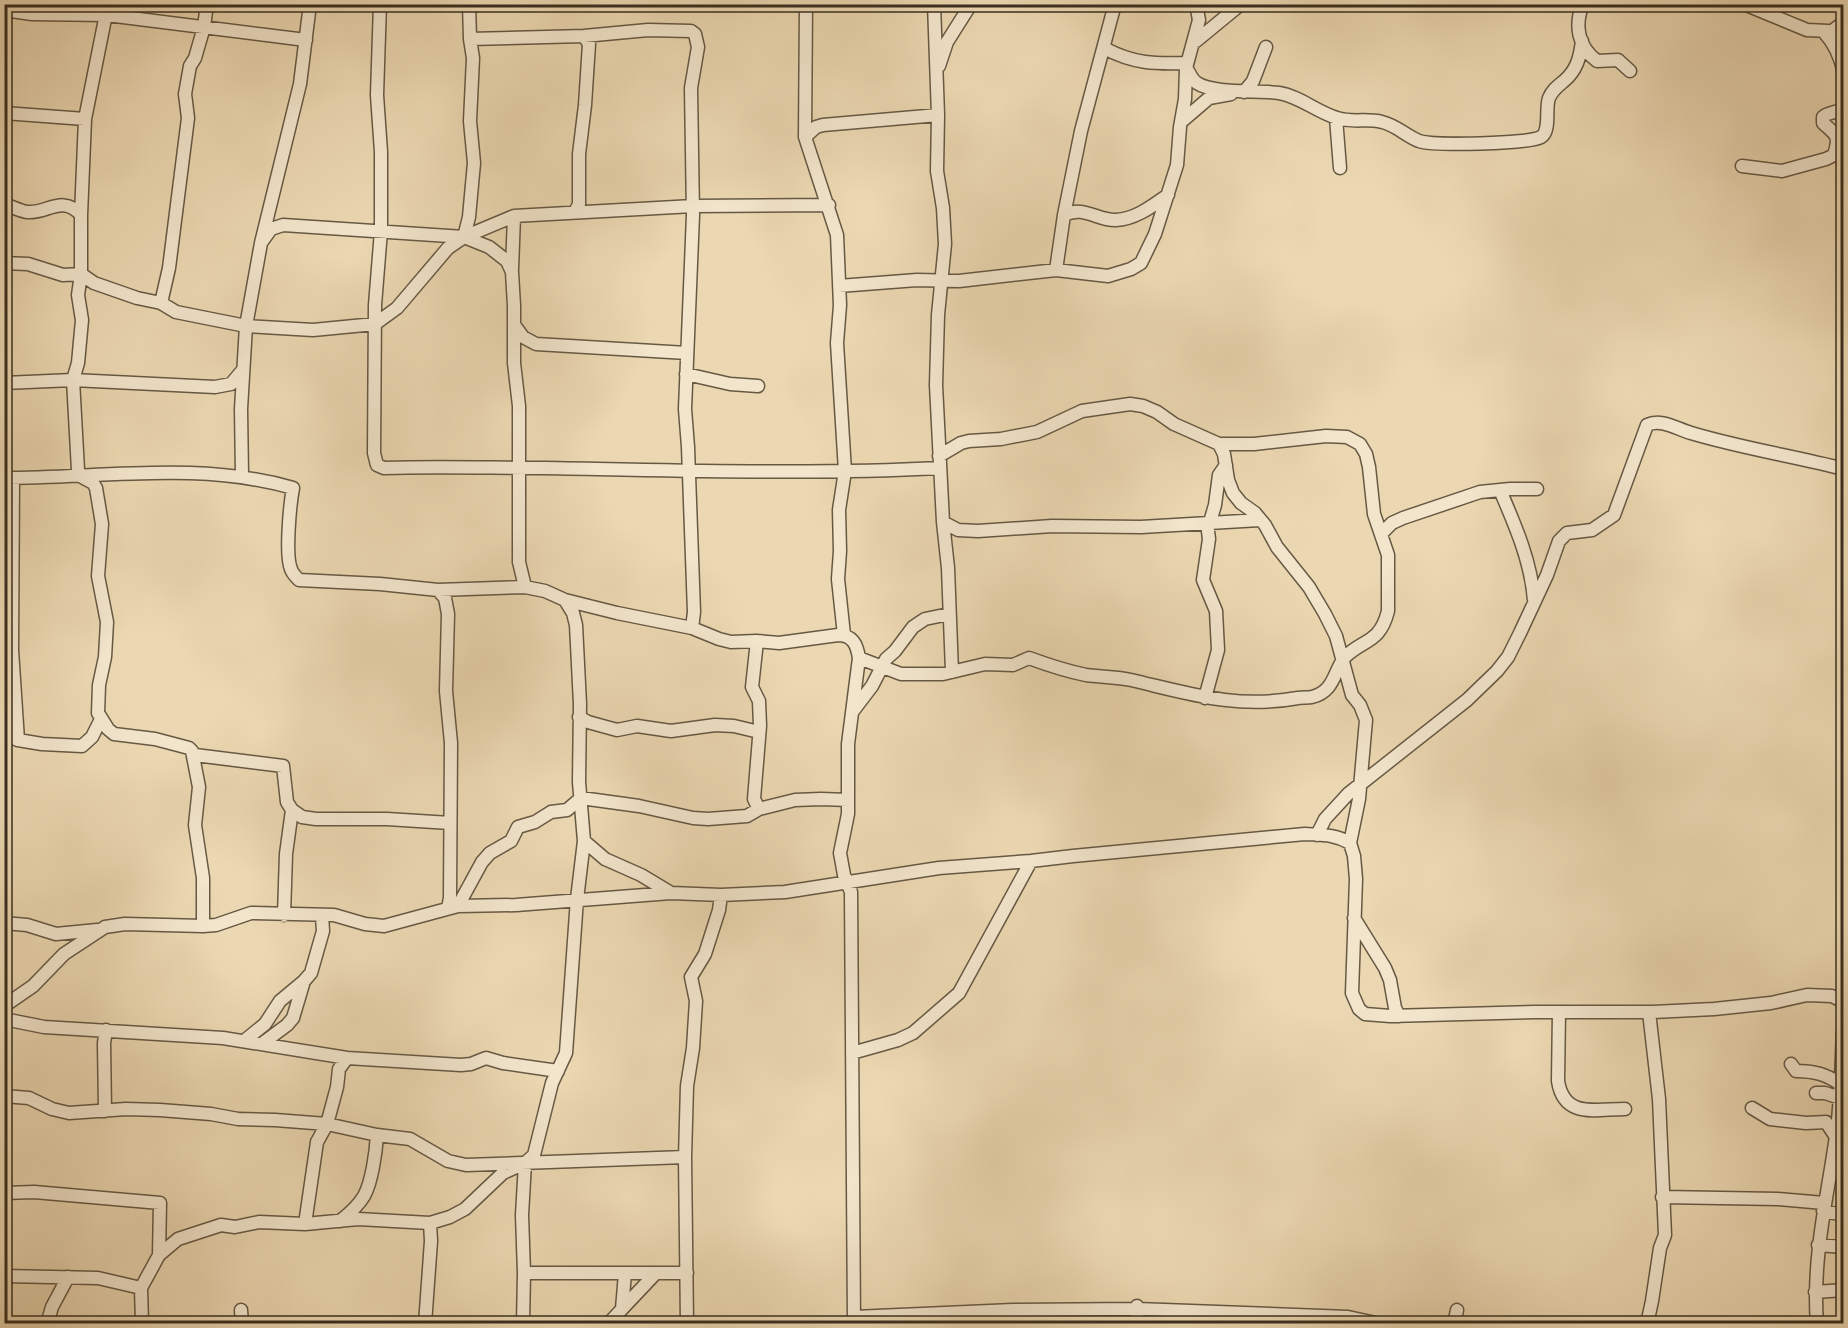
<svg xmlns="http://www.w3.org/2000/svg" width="1848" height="1328" viewBox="0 0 1848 1328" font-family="'Old Standard TT',serif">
<rect width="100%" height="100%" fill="#ebd7b1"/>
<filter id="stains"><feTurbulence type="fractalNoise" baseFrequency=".00333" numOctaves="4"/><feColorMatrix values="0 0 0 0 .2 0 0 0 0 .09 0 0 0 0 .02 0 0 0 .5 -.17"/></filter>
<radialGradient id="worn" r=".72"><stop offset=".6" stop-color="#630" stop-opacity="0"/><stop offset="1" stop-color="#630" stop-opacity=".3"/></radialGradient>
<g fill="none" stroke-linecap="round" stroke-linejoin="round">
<g stroke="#665944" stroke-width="15">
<path id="minor" d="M380 4 377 95 381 152V231L375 305 374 453 377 465 384 468C438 466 491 468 544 468 675 470 808 475 940 468
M806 4 805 137 837 235 840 305 837 343 845 471 839 510 840 551 838 579 844 635
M934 4 938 115 937 171 943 208 945 244 938 315 936 385 943 522 948 568 952 672
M1259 4H1285
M1583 4C1574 25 1578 47 1597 61L1618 60 1630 71
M1744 4 1807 30 1828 31 1844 36
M4 10 32 14 107 15 306 40
M1823 31C1835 44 1841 57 1844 74
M1831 32 1844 22
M470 39 584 36 648 30 691 31 695 34 698 47 691 88 693 215 685 409 688 447 694 612 692 628
M1196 41 1241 4
M1104 48C1134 64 1155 64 1187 63
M939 66 947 42 971 4
M1187 69C1190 74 1192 80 1197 83 1213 94 1259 90 1279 93 1299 96 1317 112 1337 118 1352 123 1367 118 1382 122 1396 125 1406 136 1419 141 1433 146 1529 144 1541 137 1551 131 1545 108 1549 98 1552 90 1558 86 1564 81 1577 70 1580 57 1582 41
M1244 92 1253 81 1266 47
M4 113 85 119
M1336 118 1340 168
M1181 122 1209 98 1231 94
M805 137 816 127 823 125 938 115
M1742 166 1782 171 1826 159 1834 155C1840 135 1837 136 1823 123V117C1829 111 1838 114 1844 107
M4 204C11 206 20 211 27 212 47 214 62 194 81 215V274L78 295 82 320 78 363 73 380 78 470 80 476 93 483 96 488 102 524 98 576 107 622 105 657 99 685 98 713 108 729 114 734 155 739 189 748 192 751 199 787 195 825 203 878V926
M575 212 579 204V154L585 105 589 44 584 36
M81 215 85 119 108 4
M1064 215C1084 205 1098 221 1116 220 1136 219 1152 206 1168 195
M464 237 469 217 474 163 470 121 473 58 470 39 469 4
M261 243 271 229 283 225 464 237 489 247 507 261 512 272 514 306V363L519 406V562L525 587
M4 263 28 264 63 275 81 274 94 283 137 298 161 303 176 312 246 326 313 330 375 324 397 308 448 248 464 237 514 216 693 206 829 205
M512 269 514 216
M1056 270 1064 215 1081 131 1115 4
M839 286 917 280 959 281 1056 270 1108 276 1131 269 1141 263 1155 234 1177 165 1180 127 1185 99 1186 68 1199 20 1196 4
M161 303 169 268 188 118 185 94 190 66 195 58 204 27 207 4
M515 326 523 337 536 344 687 353
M686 374 730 384 758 386
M4 383 73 380 215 387 231 384 242 371
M939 456 961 443 969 441 1001 439 1037 432 1082 411 1130 404 1143 406 1157 412 1174 424 1219 444 1224 454 1228 480 1233 493 1241 503 1255 513 1265 525 1277 547 1309 587 1325 614 1336 636 1352 695 1360 705 1366 720 1359 799 1350 843
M242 476 241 409 246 326 261 243 300 84 310 4
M4 478C100 478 200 461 293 488 290 504 285 555 291 569 292 573 296 577 299 580L380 584 438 590 525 587 545 591 565 600 617 613 692 628 719 639 731 642 757 641 779 643 838 635C853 635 857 645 859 658L848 744V814L840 853 844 875 851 892 854 1324
M13 478 12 650 18 740
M1500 490C1515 525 1531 561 1534 600
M943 522 958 530 978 531 1052 526 1141 527 1260 520
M1210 522 1215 505 1219 475 1226 465
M1382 533 1392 523 1403 518 1480 492 1510 489H1537
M438 590 445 598 448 614 446 691 451 743 450 898 448 908
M757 641 752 687 759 701 760 726 754 799 759 809
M859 658 901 674H943L985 664 1013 665 1029 658C1048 665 1066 671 1086 675 1101 677 1117 677 1131 680 1191 694 1236 709 1298 698 1302 697 1308 698 1312 697 1336 691 1334 668 1346 656 1364 639 1380 643 1388 611V555L1374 514 1369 467 1366 454 1360 444 1347 437 1326 436 1254 444H1219
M1205 698 1218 650 1216 611 1203 580 1209 539 1207 523
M853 711 872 686 886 659 895 651 913 627 925 619 949 614
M579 717 588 722 617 730 637 726 671 731 715 725 734 726 759 732
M4 735 18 740 42 744 82 746 92 737 101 719
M195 755 283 766 287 802 292 810 302 817 316 819H387L450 823
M1317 835 1325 819 1348 794 1467 700 1497 671 1508 657 1520 633 1547 575 1559 541 1567 533 1592 530 1614 515 1647 425C1661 418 1677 429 1691 433 1741 448 1793 456 1844 469
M584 841 605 859 641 875 671 893
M458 906 482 862 490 853 511 841 518 827 535 822 551 812 567 810 581 798 639 806 693 818 708 819 747 816 759 809 795 800 821 799 848 800
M284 915 286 854 292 810
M1354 918 1385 968 1390 980 1395 1008 1399 1016
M4 923 27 925 56 934 97 930
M4 1006 33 986 64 954 105 927 125 924 203 926 216 925 251 913 334 915 365 924 384 926 458 906 516 905 671 893 721 895 785 892 939 868 1031 861 1073 856 1305 834C1321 835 1335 834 1350 843L1354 856 1356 879 1352 993 1359 1009 1365 1014 1390 1016 1535 1012H1653L1714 1009 1771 1003 1807 995 1832 996 1844 1002
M1559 1012 1558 1081C1564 1119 1596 1109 1625 1109
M4 1019 44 1027 223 1038 347 1058 461 1065 471 1064 486 1058 503 1063 558 1071
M244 1041 265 1024 280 1001 304 981
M263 1043 287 1025 293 1018 304 981 311 973 323 931 322 916
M852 1053 898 1040 913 1033 959 993 1031 861
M1791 1064 1796 1071C1814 1071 1826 1074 1840 1084
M1816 1093H1825L1840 1098
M4 1096 29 1098 52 1109 69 1113 126 1109 160 1110 211 1114 238 1119 275 1120 327 1124 377 1135 410 1139 448 1161 466 1165 685 1157
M1752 1108 1770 1119 1806 1123 1826 1122 1836 1137
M105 1111 104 1043 106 1030
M4 1193 34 1192 160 1203 159 1255
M1662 1197 1778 1199 1824 1203
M1823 1211 1844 1215
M340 1221C349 1214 358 1206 364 1196 372 1182 376 1151 377 1135
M305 1224 317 1142 327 1124 337 1087 339 1069 347 1058
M1818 1245 1844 1247
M524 1273H687
M4 1276 98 1278 141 1288
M1815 1292 1844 1290
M622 1309 656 1273
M241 1310 242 1324
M854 1317 1013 1310 1137 1309 1348 1317 1380 1324
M47 1324 52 1307 68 1277
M142 1324 141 1288 159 1255 178 1239 221 1225 235 1227 259 1222 305 1224 358 1219 430 1223 450 1217 465 1209 503 1173 525 1163 534 1155 552 1083 566 1053 577 899 584 841 579 782 580 704 576 625 573 613 565 600
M425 1324 431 1241 430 1223
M523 1324 524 1273 522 1215 525 1163
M608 1324 622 1309 625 1273
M687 1324 685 1157 687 1086 693 1048 696 1001 691 977 705 954 719 910 721 895
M1137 1324V1306
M1454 1324 1457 1310
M1647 1324 1652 1301 1660 1248 1665 1235 1659 1099 1649 1012
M1817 1324C1812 1258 1827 1200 1836 1136 1842 1096 1841 1056 1844 1016"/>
</g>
<use href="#minor" stroke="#f2e5cc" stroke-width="12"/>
</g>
<rect width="1848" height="1328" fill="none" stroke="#ebd7b1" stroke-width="24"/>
<rect x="6" y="6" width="1836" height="1316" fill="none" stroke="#3a2f20" stroke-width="3"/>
<rect x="12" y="12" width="1824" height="1304" fill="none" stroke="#3a2f20" stroke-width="1.5"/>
<rect width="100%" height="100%" filter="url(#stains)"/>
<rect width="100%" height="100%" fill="url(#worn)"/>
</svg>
